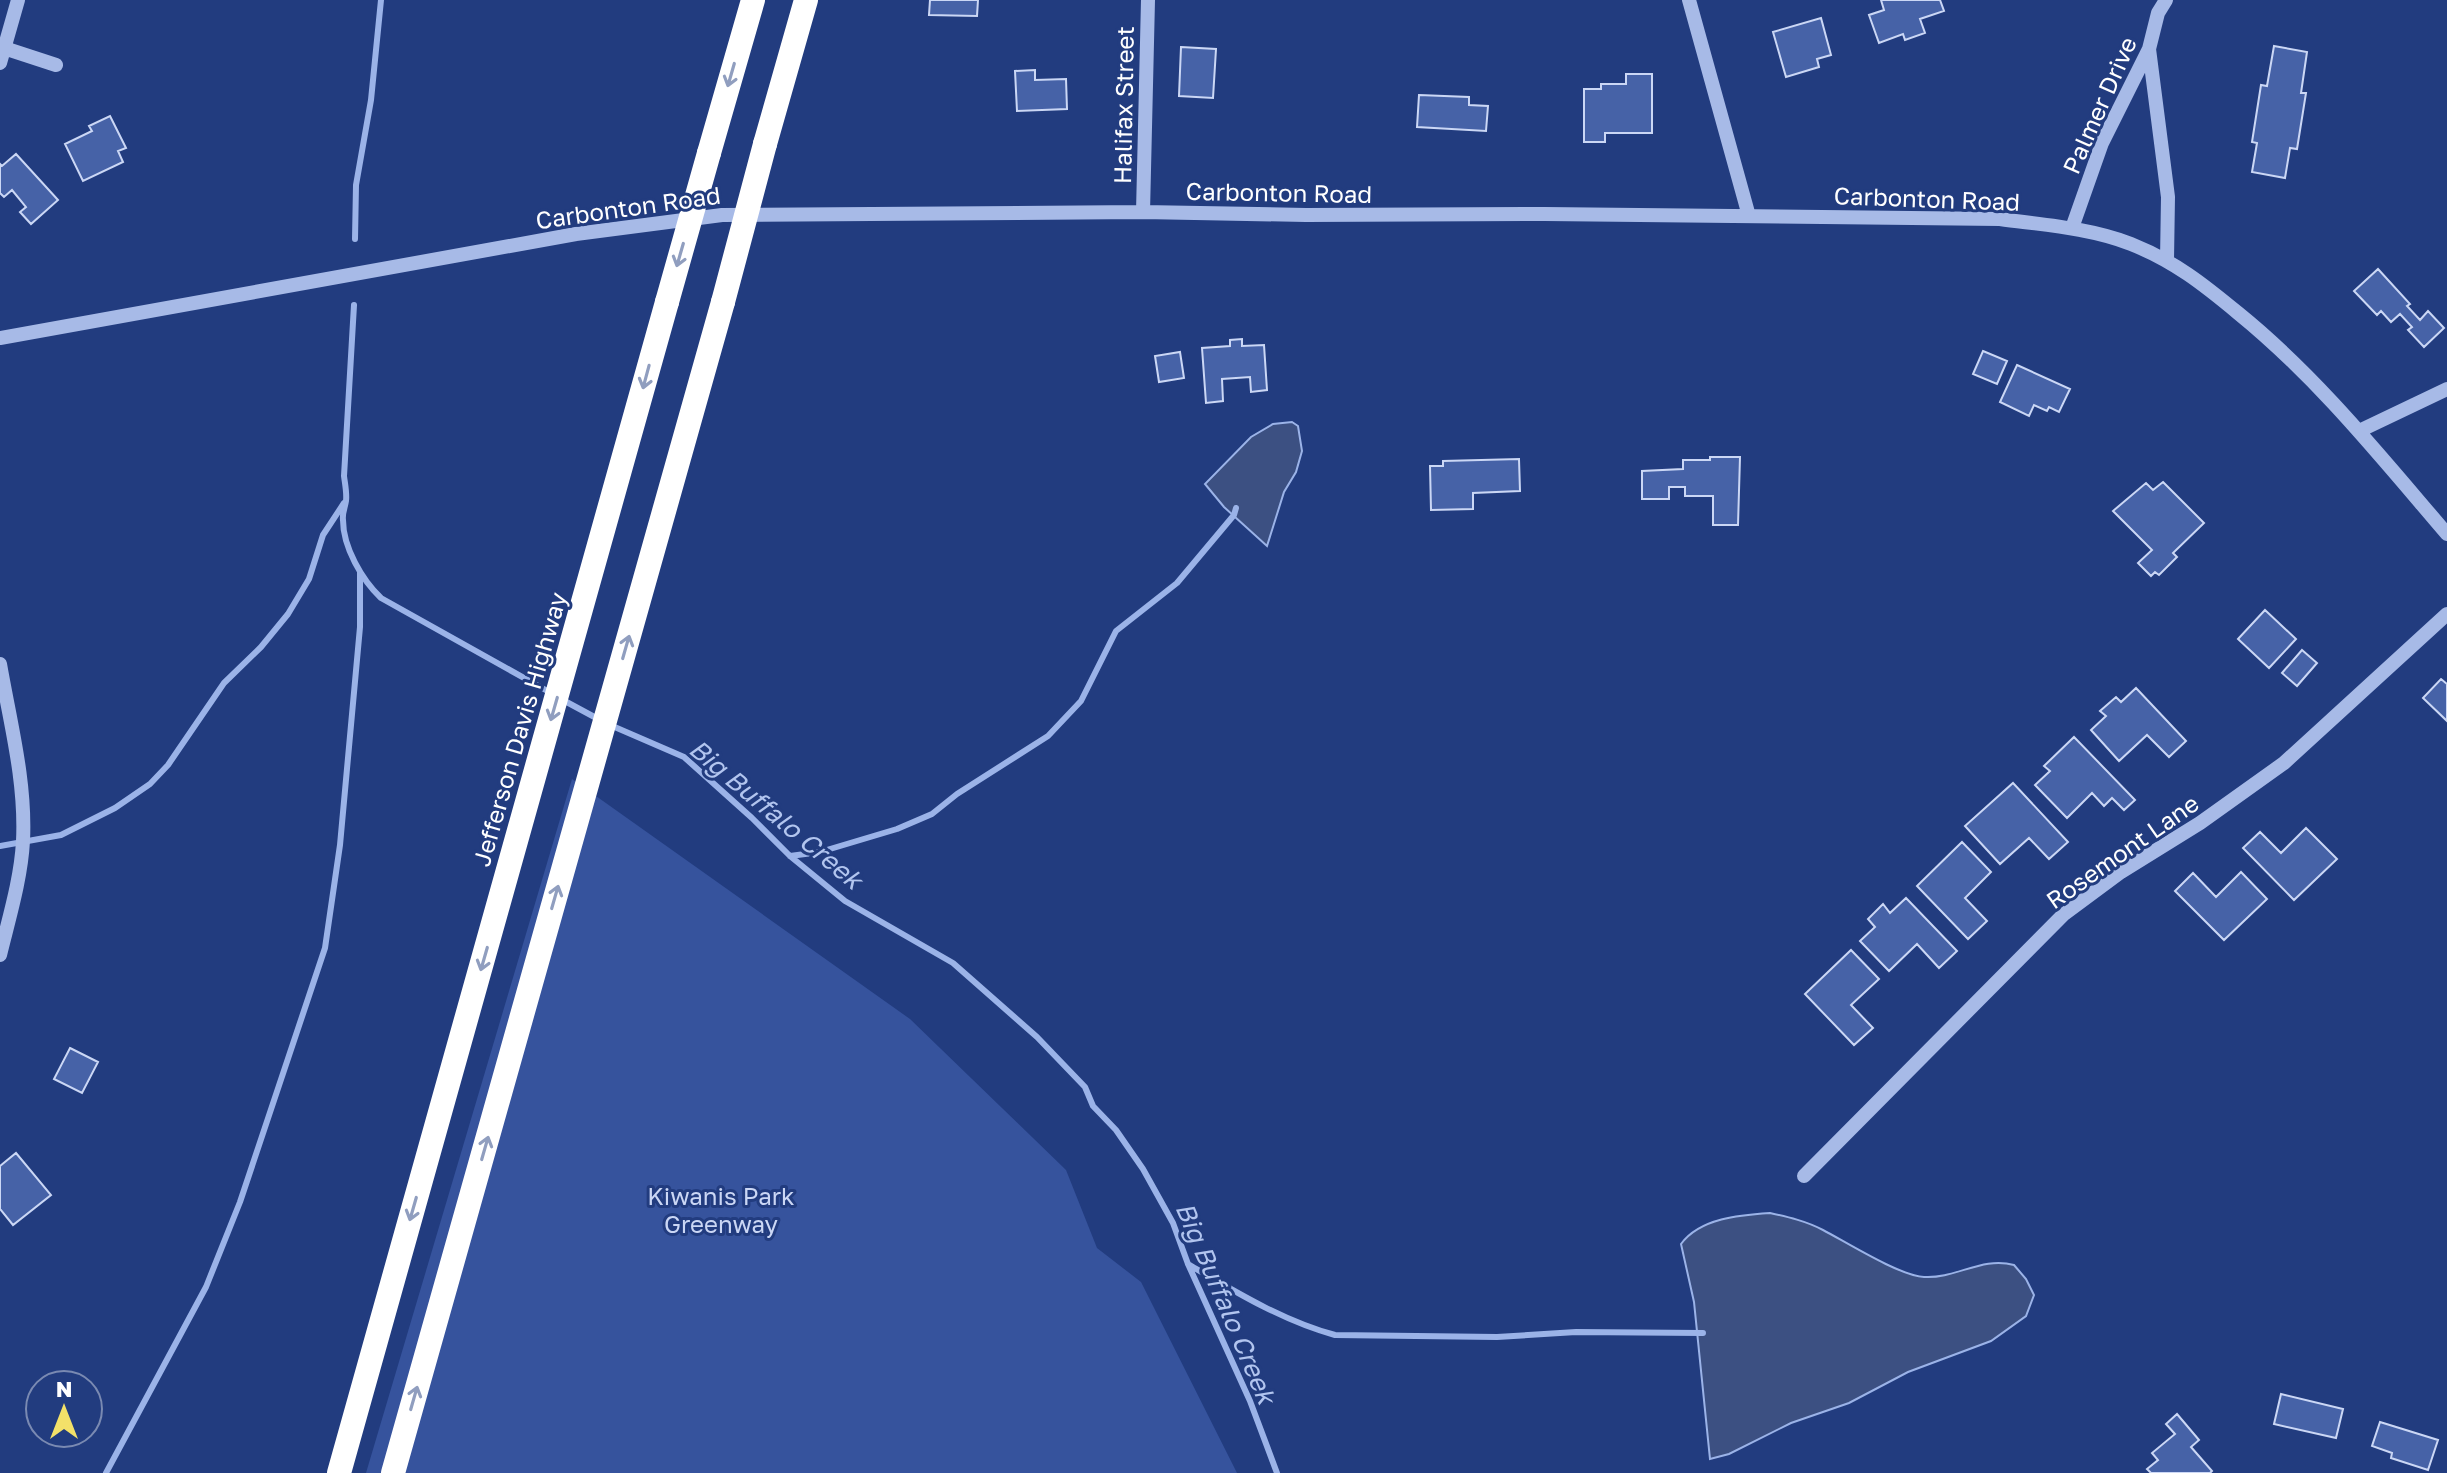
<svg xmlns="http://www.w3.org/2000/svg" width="2447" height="1473" viewBox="0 0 2447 1473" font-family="'Golos Text',sans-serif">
<rect width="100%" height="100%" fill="#223c7f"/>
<path fill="#36539d" d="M572 779 910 1019 1066 1170 1097 1248 1141 1282 1237 1473H366Z"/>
<path fill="#3c5082" stroke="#9bb3e8" stroke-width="2" d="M1292 422 1298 426 1302 451 1296 472 1284 492 1267 546 1224 507 1205 484 1251 437 1273 424Z
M1770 1213C1788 1217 1806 1221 1823 1230 1846 1242 1900 1276 1924 1277 1956 1279 1982 1256 2014 1265L2026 1279 2034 1295 2026 1316 1991 1341 1908 1372 1849 1403 1791 1423 1729 1454 1710 1459 1694 1302 1681 1244C1700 1218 1740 1215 1770 1213Z"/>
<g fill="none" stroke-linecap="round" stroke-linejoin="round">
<path stroke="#9bb3e8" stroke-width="6" d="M355 239 356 185 371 100 381 0
M354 305 344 476C345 484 347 493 346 501 345 508 342 513 343 520 343 547 362 580 381 598L551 693
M561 699 600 720
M610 725 684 757 752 818 790 856 845 901 953 963 1037 1037 1085 1087 1093 1106 1116 1130 1143 1169 1173 1223 1188 1264 1250 1401 1277 1473
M0 846 61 835 115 808 150 784 168 765 224 683 261 647 288 614 309 579 323 535 344 503
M790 856 820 852 897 829 932 814 957 794 1048 736 1081 701 1116 631 1177 583 1234 515 1236 508
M1188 1264C1234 1291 1283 1321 1335 1335L1497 1337 1576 1332 1703 1333
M106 1473 206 1287 240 1202 325 948 340 845 360 627V572"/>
</g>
<path fill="#4662a7" stroke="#cbd7f5" stroke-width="2" d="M930 0H978L977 16 929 15Z
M1881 0H1940L1944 11 1920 19 1925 33 1905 40 1903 34 1879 43 1869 15 1884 10Z
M1821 18 1831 55 1817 59 1819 67 1786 77 1773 32Z
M2274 46 2307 52 2301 93H2306L2297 149 2290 148 2285 178 2252 172 2257 143 2252 142 2261 85 2267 86Z
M1181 47 1216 49 1213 98 1179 96Z
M1035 70V80L1066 79 1067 109 1017 111 1015 71Z
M1626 74H1652V133H1605V142H1584V89H1601V84H1626Z
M1419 95 1469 97V105L1488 106 1486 131 1417 127Z
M110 116 126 148 118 151 123 162 83 181 65 144 92 131 89 126Z
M16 154 58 200 31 224 20 212 26 207 12 190 4 197 0 193V164L2 166Z
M2378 269 2410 304 2407 306 2420 320 2428 311 2444 328 2424 347 2408 330 2412 327 2400 314 2391 322 2381 311 2377 315 2354 291Z
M1242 339V346L1264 345 1267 390 1251 392 1250 377 1222 379 1223 401 1206 403 1202 348 1230 346V340Z
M1983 351 2007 361 1997 384 1973 374Z
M1180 352 1184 378 1159 382 1155 356Z
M2017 365 2070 389 2059 412 2049 407 2047 411 2034 405 2029 416 2000 402Z
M1710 457H1740L1738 525H1713V496H1685V487H1669V499H1642V471L1683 469V460H1710Z
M1519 459 1520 491 1473 493V509L1431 510 1430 466H1443V461Z
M2163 482 2204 523 2173 553 2177 557 2159 575 2155 572 2151 576 2138 563 2152 550 2113 511 2146 483 2153 490Z
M2265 610 2296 639 2269 668 2238 639Z
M2302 650 2317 663 2297 686 2282 673Z
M2441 679 2447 684V721L2423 698Z
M2136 688 2186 741 2169 757 2147 735 2119 761 2091 730 2106 716 2100 711 2116 697 2121 702Z
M2074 737 2135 800 2124 810 2112 798 2104 806 2092 793 2067 818 2035 785 2050 771 2044 766Z
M2013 783 2068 842 2049 859 2029 838 2000 864 1965 826Z
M2306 828 2337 859 2294 900 2243 848 2260 832 2281 853Z
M1962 842 1991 872 1965 898 1987 921 1968 939 1917 886Z
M2241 872 2267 899 2224 940 2175 891 2193 873 2216 897Z
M1906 898 1957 951 1939 968 1917 944 1889 971 1860 941 1875 927 1868 919 1883 904 1890 913Z
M1851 950 1879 979 1851 1005 1873 1028 1854 1045 1805 994Z
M70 1048 98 1062 82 1093 54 1079Z
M16 1153 51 1195 13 1225 0 1209V1166Z
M2281 1394 2343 1409 2336 1438 2274 1424Z
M2177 1414 2199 1440 2191 1447 2212 1471 2210 1473H2151L2147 1469 2158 1460 2152 1453 2175 1434 2166 1424Z
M2380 1422 2438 1440 2428 1470 2391 1458 2392 1453 2372 1446Z"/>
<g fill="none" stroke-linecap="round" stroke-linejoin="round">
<path stroke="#a7bae7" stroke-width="14" d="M1689 0 1749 216
M4 48 56 65
M2149 49 2168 197 2167 260
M0 63 18 0
M1143 212 1148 0
M2072 228 2102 143 2149 49 2158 13 2166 0
M0 338 576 234 722 215 1143 212 1306 215 1545 214 2000 219C2044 225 2090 228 2131 244 2174 261 2203 284 2238 313 2317 377 2381 457 2447 534
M2359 431 2447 389
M0 664C10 722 26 781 23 841 21 879 9 918 0 955
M1804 1176 2063 915 2121 872 2200 823 2284 763 2447 614"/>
<path stroke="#fff" stroke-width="24" d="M765 144 806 0
M709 153 753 0
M339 1473 667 302
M393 1473 723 302"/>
<path stroke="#fff" stroke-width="24" d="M667 302 709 153
M723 302 765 144"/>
</g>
<defs><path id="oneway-shaft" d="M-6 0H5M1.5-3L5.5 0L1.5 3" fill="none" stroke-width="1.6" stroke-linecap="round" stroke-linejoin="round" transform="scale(2)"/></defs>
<g stroke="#909ebf">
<use href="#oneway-shaft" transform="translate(731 75) rotate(106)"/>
<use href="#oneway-shaft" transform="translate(680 255) rotate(106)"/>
<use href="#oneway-shaft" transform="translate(646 377) rotate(105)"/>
<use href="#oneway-shaft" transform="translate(626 647) rotate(-74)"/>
<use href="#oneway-shaft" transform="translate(554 709) rotate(106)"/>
<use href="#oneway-shaft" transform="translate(555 897) rotate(-74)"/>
<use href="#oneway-shaft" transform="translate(484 959) rotate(106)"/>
<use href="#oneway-shaft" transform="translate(485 1148) rotate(-74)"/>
<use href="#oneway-shaft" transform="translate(413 1209) rotate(106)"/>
<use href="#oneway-shaft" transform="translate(414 1398) rotate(-74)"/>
</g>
<g text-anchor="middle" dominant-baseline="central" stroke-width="6" stroke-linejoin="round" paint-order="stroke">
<g font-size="24" fill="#fff" stroke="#223c7f">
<text transform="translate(1123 105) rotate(-89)">Halifax Street</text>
<text transform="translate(2099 105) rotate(-66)">Palmer Drive</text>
<text transform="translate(1279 192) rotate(1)">Carbonton Road</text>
<text transform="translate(1927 198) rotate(2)">Carbonton Road</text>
<text transform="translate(628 207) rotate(-8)">Carbonton Road</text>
<text transform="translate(519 729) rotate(-74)">Jefferson Davis Highway</text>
<text transform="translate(2122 851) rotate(-35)">Rosemont Lane</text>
</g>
<g font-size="24" fill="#cbd7f5" stroke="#223c7f">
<text x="721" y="1195">Kiwanis Park<tspan x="721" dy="28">Greenway</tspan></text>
</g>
<g font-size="26" font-style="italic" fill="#b2c5ef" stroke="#223c7f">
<text transform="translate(776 814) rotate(40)">Big Buffalo Creek</text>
<text transform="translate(1226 1303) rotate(67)">Big Buffalo Creek</text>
</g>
</g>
<g transform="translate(64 1409)"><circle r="38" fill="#223c7f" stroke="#7a8ab2" stroke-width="2"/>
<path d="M0-6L14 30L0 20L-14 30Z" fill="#f3e169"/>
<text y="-12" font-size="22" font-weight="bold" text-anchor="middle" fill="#ffffff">N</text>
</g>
</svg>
